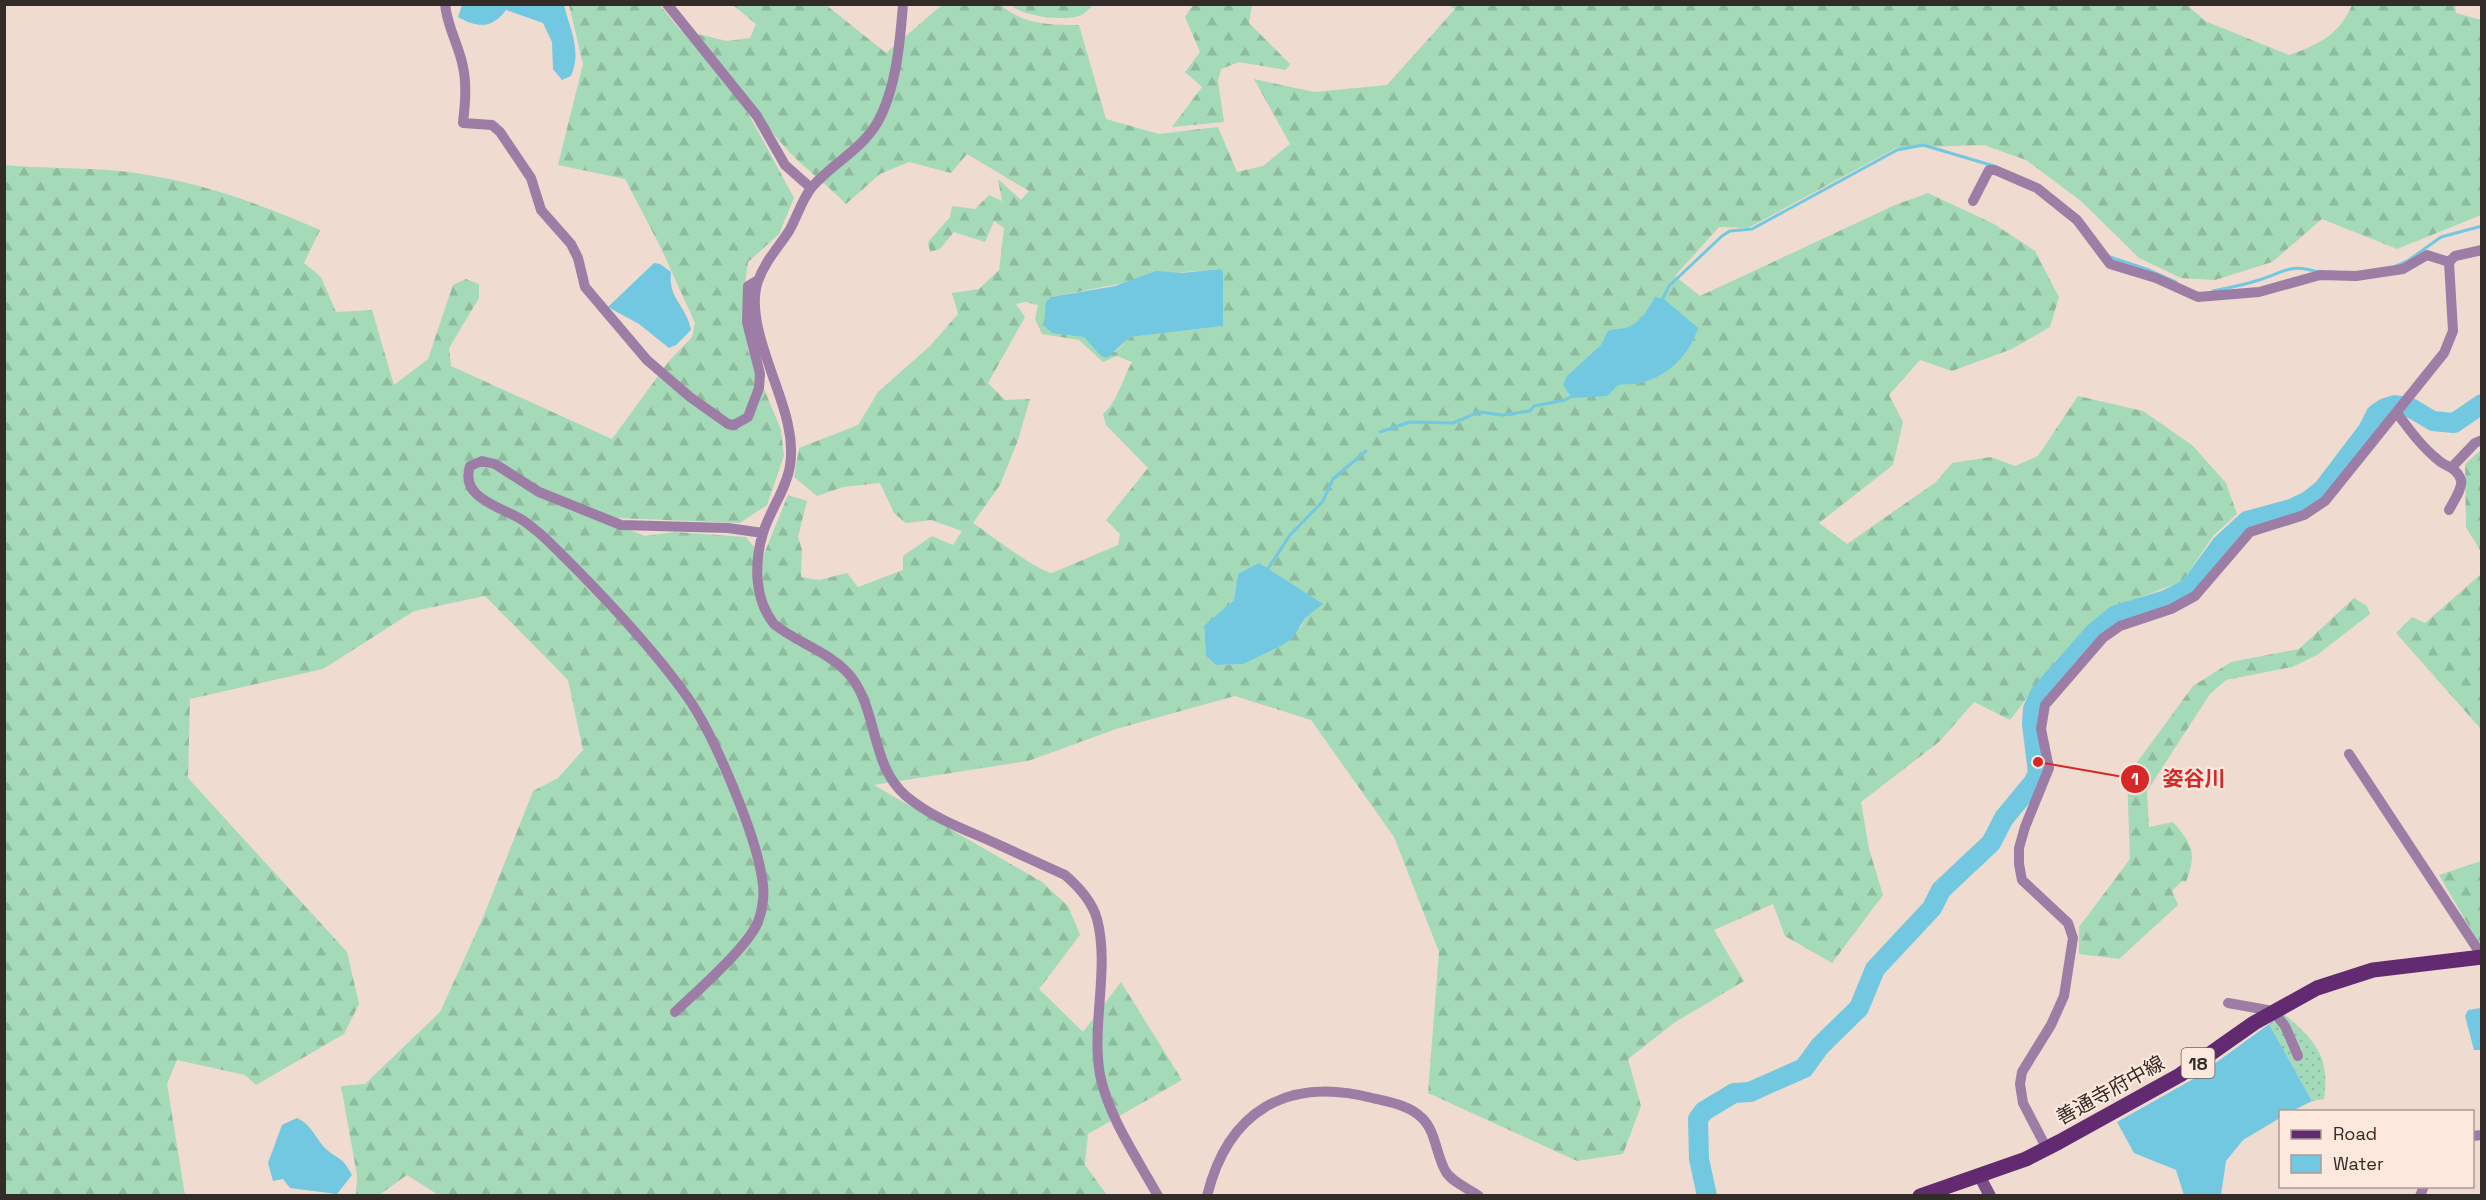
<svg xmlns="http://www.w3.org/2000/svg" width="2486" height="1200" viewBox="0 0 2486 1200" font-family="'Space Grotesk','Noto Sans JP',sans-serif">
<defs>
<pattern id="grass-dots" width="8" height="8" patternUnits="userSpaceOnUse" patternTransform="scale(1.5)"><rect width="8" height="8" fill="#a5dab8"/><path d="M2 2h.1M6 6h.1" fill="none" stroke="#8ebb9e" stroke-width="1.8" stroke-linecap="round"/></pattern>
<pattern id="forest-firs" width="22" height="20" patternUnits="userSpaceOnUse" patternTransform="scale(1.5)"><rect width="22" height="20" fill="#a5dab8"/><path d="M5 1l3.5 6h-7zM16 11l3.5 6h-7z" fill="#8ebb9e"/></pattern>
</defs>
<rect width="100%" height="100%" fill="#efdbcf"/>
<path fill="url(#grass-dots)" d="M2284 1014C2315 1041 2330 1055 2324 1099L2312 1101 2269 1024Z"/>
<path fill="url(#forest-firs)" fill-rule="evenodd" d="M569 5H660L680 30 727 41 750 38 756 24 733 5H826L886 53 942 5H1001C1024 25 1049 25 1079 25L1106 119 1159 134 1218 127 1237 172 1263 166 1290 144 1254 79 1314 92 1387 85 1455 9 1449 5H2187L2205 21 2289 55C2318 45 2340 34 2352 5H2455L2456 13 2481 20V215L2397 249 2322 219 2272 262 2215 280 2181 278 2139 258 2081 201 2026 160 1984 145 1896 148 1748 228 1719 227 1675 276 1700 296 1895 205 1928 193 1994 224 2035 251 2059 297 2050 327 2012 349 1952 371 1920 360 1889 395 1903 422 1893 465 1819 523 1847 544 1936 482 1952 463 1991 457 2015 466 2038 456 2078 396 2143 411 2192 445 2226 483 2237 514 2213 536 2183 581 2107 610 2057 659 2010 720 1974 702 1939 742 1861 802 1869 849 1883 895 1832 963 1785 936 1773 904 1714 930 1744 981 1674 1023 1628 1059 1641 1106 1623 1154 1577 1161 1428 1093 1439 952 1394 837 1311 720 1235 696 1116 729 1028 761 874 785 1042 882 1068 906 1080 935 1039 989 1083 1032 1121 982 1182 1080 1088 1134 1085 1165 1107 1195 440 1196 407 1175 379 1195H356L357 1175 341 1086 365 1084 440 1012 482 920 533 791 558 778 583 750 568 680 485 596 414 611 323 669 190 699 188 778 347 952 359 1004 344 1034 256 1085 245 1075 177 1060 167 1084 185 1195 5 1196V165C43 169 81 167 119 171 188 178 257 202 320 230L304 263 321 277 336 312 372 310 394 385 428 359 453 285 466 279 479 284V298L449 348 451 366 612 439 669 361 692 337 695 323 660 246 625 179 558 165 583 64ZM741 90C756 108 768 129 784 146 803 168 826 183 846 204L880 174 909 162 951 173 967 154 1029 191 1021 200 998 179 1002 201 989 195 975 209 952 206 950 217 928 242 930 252 940 249 954 232 985 242 994 221 1004 228 999 270 979 289 952 293 958 314 930 346 878 392 858 425 799 448 794 477 817 496 843 487 880 483 894 513 906 523 931 520 962 531 953 545 932 536 903 556V570L858 587 847 573 819 580 801 577 802 550 798 537 807 501 788 495 755 576 754 547 746 537 675 532 645 536 614 524 618 518 740 523 767 505 784 456 781 430 748 350 743 297 748 262 779 234 794 198 748 113ZM1220 269 1222 326 1130 337 1115 352 1093 346 1084 337 1078 336 1051 297 1175 273ZM1025 302 1038 305 1035 319 1042 334 1079 340 1103 362 1117 356 1132 362C1122 380 1118 401 1103 414L1106 425 1148 468 1106 520 1120 534 1118 545 1052 573C1035 570 991 535 973 523L1000 485 1018 440 1030 399 1005 400 988 383 1025 317 1016 304ZM1238 574 1306 617 1301 627 1243 664 1216 665 1206 656 1204 627 1234 600Z
M1011 5H1094C1089 8 1084 15 1079 16 1062 21 1024 17 1011 5Z
M1193 5H1252L1249 23 1290 64 1286 70 1239 62 1221 69 1218 81 1224 122 1172 127 1202 87 1185 72 1200 52 1185 17Z
M2481 450V552L2466 527 2465 464Z
M2481 574V729L2396 633 2412 617 2425 623Z
M2354 598 2367 606 2370 614 2317 655 2292 667 2226 680 2210 694 2147 791 2149 827 2173 822C2193 845 2197 853 2186 882L2182 881 2172 891 2178 905 2119 959 2079 954V927L2130 859 2127 776 2193 686 2231 662 2299 649Z
M2481 861V947L2439 875Z"/>
<path fill="#72c8e1" d="M462 5H564C570 30 582 50 571 76L562 80 553 69 552 42 543 23 506 10C492 29 478 28 458 17Z
M654 263 660 264 671 272C668 300 686 304 691 330L676 345 669 348 639 324 608 307Z
M1220 269 1223 272V326L1130 337 1107 358 1101 356 1084 337 1052 333 1044 326 1046 302 1051 297 1115 286 1156 271 1181 273Z
M1655 297 1664 299 1698 328C1689 356 1668 376 1640 383 1633 385 1622 383 1617 386 1613 389 1611 393 1607 396L1572 398 1563 385 1567 376 1601 345 1608 331C1614 328 1621 330 1628 327 1641 322 1648 309 1655 297Z
M1259 563 1323 604 1306 617 1292 639 1279 647 1243 664 1216 665 1206 656 1204 626 1234 600 1238 574Z
M2481 1008V1050H2474L2465 1016 2468 1010Z
M2269 1024 2312 1101 2292 1111 2280 1112V1118L2243 1140 2226 1161 2221 1195H2184L2176 1170 2134 1153 2117 1122 2195 1078Z
M297 1118C312 1125 315 1138 326 1149 341 1162 341 1155 352 1175L337 1194 290 1188 283 1179 273 1181 268 1163 282 1125Z"/>
<g fill="none" stroke-linecap="round" stroke-linejoin="round">
<path stroke="#72c8e1" stroke-width="3" d="M2110 257 2149 270 2176 282
M2396 266 2409 260 2441 237 2482 226
M2213 291C2228 288 2244 285 2259 280 2285 272 2289 263 2318 272
M1662 300 1669 286 1722 236 1730 231 1752 229 1897 150 1923 145 1994 166
M1380 432 1410 422 1453 423 1479 412 1503 415 1530 411 1534 406 1565 400 1574 395
M1267 570 1290 535 1323 501 1333 479 1366 451"/>
<path stroke="#72c8e1" stroke-width="20" d="M1707 1196 1699 1159 1698 1119 1704 1111 1734 1093 1750 1092 1804 1068 1820 1046 1859 1008 1875 969 1932 908 1941 890 1991 843 2004 818 2033 783 2038 773 2032 724 2033 709 2040 694 2095 632 2116 615 2166 600 2190 588 2222 544 2247 521 2291 509 2308 501 2323 489 2368 430 2376 414 2385 408 2395 405 2411 408 2433 421 2454 423 2482 404"/>
<path stroke="#9d7da5" stroke-width="10" d="M445 4C447 27 459 45 463 67 467 85 465 105 463 123L492 125 500 132 531 178 541 210 571 244 578 258 585 287 647 360 690 397 728 424 734 425 748 417 759 388 760 374 747 322 748 286 758 280
M667 4 757 116 785 165 811 188
M903 4C900 43 896 90 877 123 862 149 832 164 812 187 802 199 797 217 789 231 778 248 765 261 758 281 744 321 780 384 788 425 791 438 792 453 790 466 786 490 770 510 763 533 754 563 754 599 774 624 798 644 832 652 852 678 878 713 871 766 906 796 930 816 958 827 986 839 1012 851 1039 863 1065 875 1079 887 1092 901 1097 919 1110 968 1091 1025 1100 1075 1109 1118 1137 1158 1158 1196
M1973 201 1989 170H1995L2037 188 2077 220 2110 264 2156 278 2198 297 2259 292 2320 275 2356 276 2403 269 2427 255 2449 262
M2397 413C2409 429 2421 446 2437 459 2445 467 2457 467 2461 480 2463 488 2453 502 2449 510
M2452 467 2475 443 2482 440
M2349 754 2482 956
M2228 1003 2273 1011 2285 1026 2298 1056
M675 1012C696 992 747 948 758 922 763 909 765 892 762 878 755 832 714 735 688 698 650 644 595 587 548 541 541 534 532 527 524 521 503 507 459 499 470 466L482 461 495 464 539 492 621 525 728 528 763 533
M2472 1136 2482 1135
M2047 1149 2023 1103 2020 1084 2022 1072 2051 1025 2064 996 2073 938 2068 923 2022 880 2019 864V848L2025 827 2049 768 2041 729 2045 705 2103 638 2120 626 2171 609 2195 596 2250 532 2304 515 2325 501 2444 353 2453 331 2449 262 2455 256 2482 250
M1207 1196C1228 1111 1287 1076 1372 1098 1389 1102 1409 1105 1422 1118 1436 1131 1436 1156 1446 1172 1452 1182 1469 1189 1479 1196
M2420 1196 2424 1186"/>
<path stroke="#7b4e87" stroke-width="12" d="M1979 1175 1990 1196"/>
<path stroke="#622a70" stroke-width="15" d="M1920 1196 2026 1159 2059 1142 2180 1075 2254 1023 2317 988 2373 970 2482 957"/>
</g>
<g text-anchor="middle" dominant-baseline="central" stroke-width="4.5" stroke-linejoin="round" paint-order="stroke">
<rect fill="#fce8dc" stroke="#6f645d" stroke-width="1.5" x="2181.5" y="1048" width="33" height="30" rx="4.5"/>
<g font-size="18" font-weight="bold" fill="#332b27">
<text x="2198" y="1063">18</text>
</g>
<g font-size="20" fill="#332b27" stroke="#fce8dc">
<text transform="translate(2110 1090) rotate(-29)">善通寺府中線</text>
</g>
</g>
<path fill="none" stroke="#d62828" stroke-width="2" d="M2038 762L2135 779"/>
<g fill="#d62828" stroke="#fce8dc" stroke-width="2">
<circle cx="2038" cy="762" r="6"/>
<circle cx="2135" cy="779" r="15"/>
</g>
<g font-size="18" text-anchor="middle" font-weight="bold" fill="#fff">
<text x="2135" y="785">1</text>
</g>
<g font-size="21" text-anchor="middle" font-weight="bold" fill="#d62828" stroke="#fce8dc" stroke-width="4.5" stroke-linejoin="round" paint-order="stroke">
<text x="2194" y="786">姿谷川</text>
</g>
<rect width="2486" height="1200" fill="none" stroke="#332b27" stroke-width="12"/>
<rect x="2279" y="1110" width="195" height="78" fill="#fce8dc" stroke="#ac9c94" stroke-width="1.5"/>
<rect x="2291" y="1130" width="30" height="9" fill="#622a70" stroke="#ac9c94" stroke-width="1.5"/>
<text x="2333" y="1140" font-size="18" fill="#332b27">Road</text>
<rect x="2291" y="1155" width="30" height="18" fill="#72c8e1" stroke="#ac9c94" stroke-width="1.5"/>
<text x="2333" y="1170" font-size="18" fill="#332b27">Water</text>
</svg>
